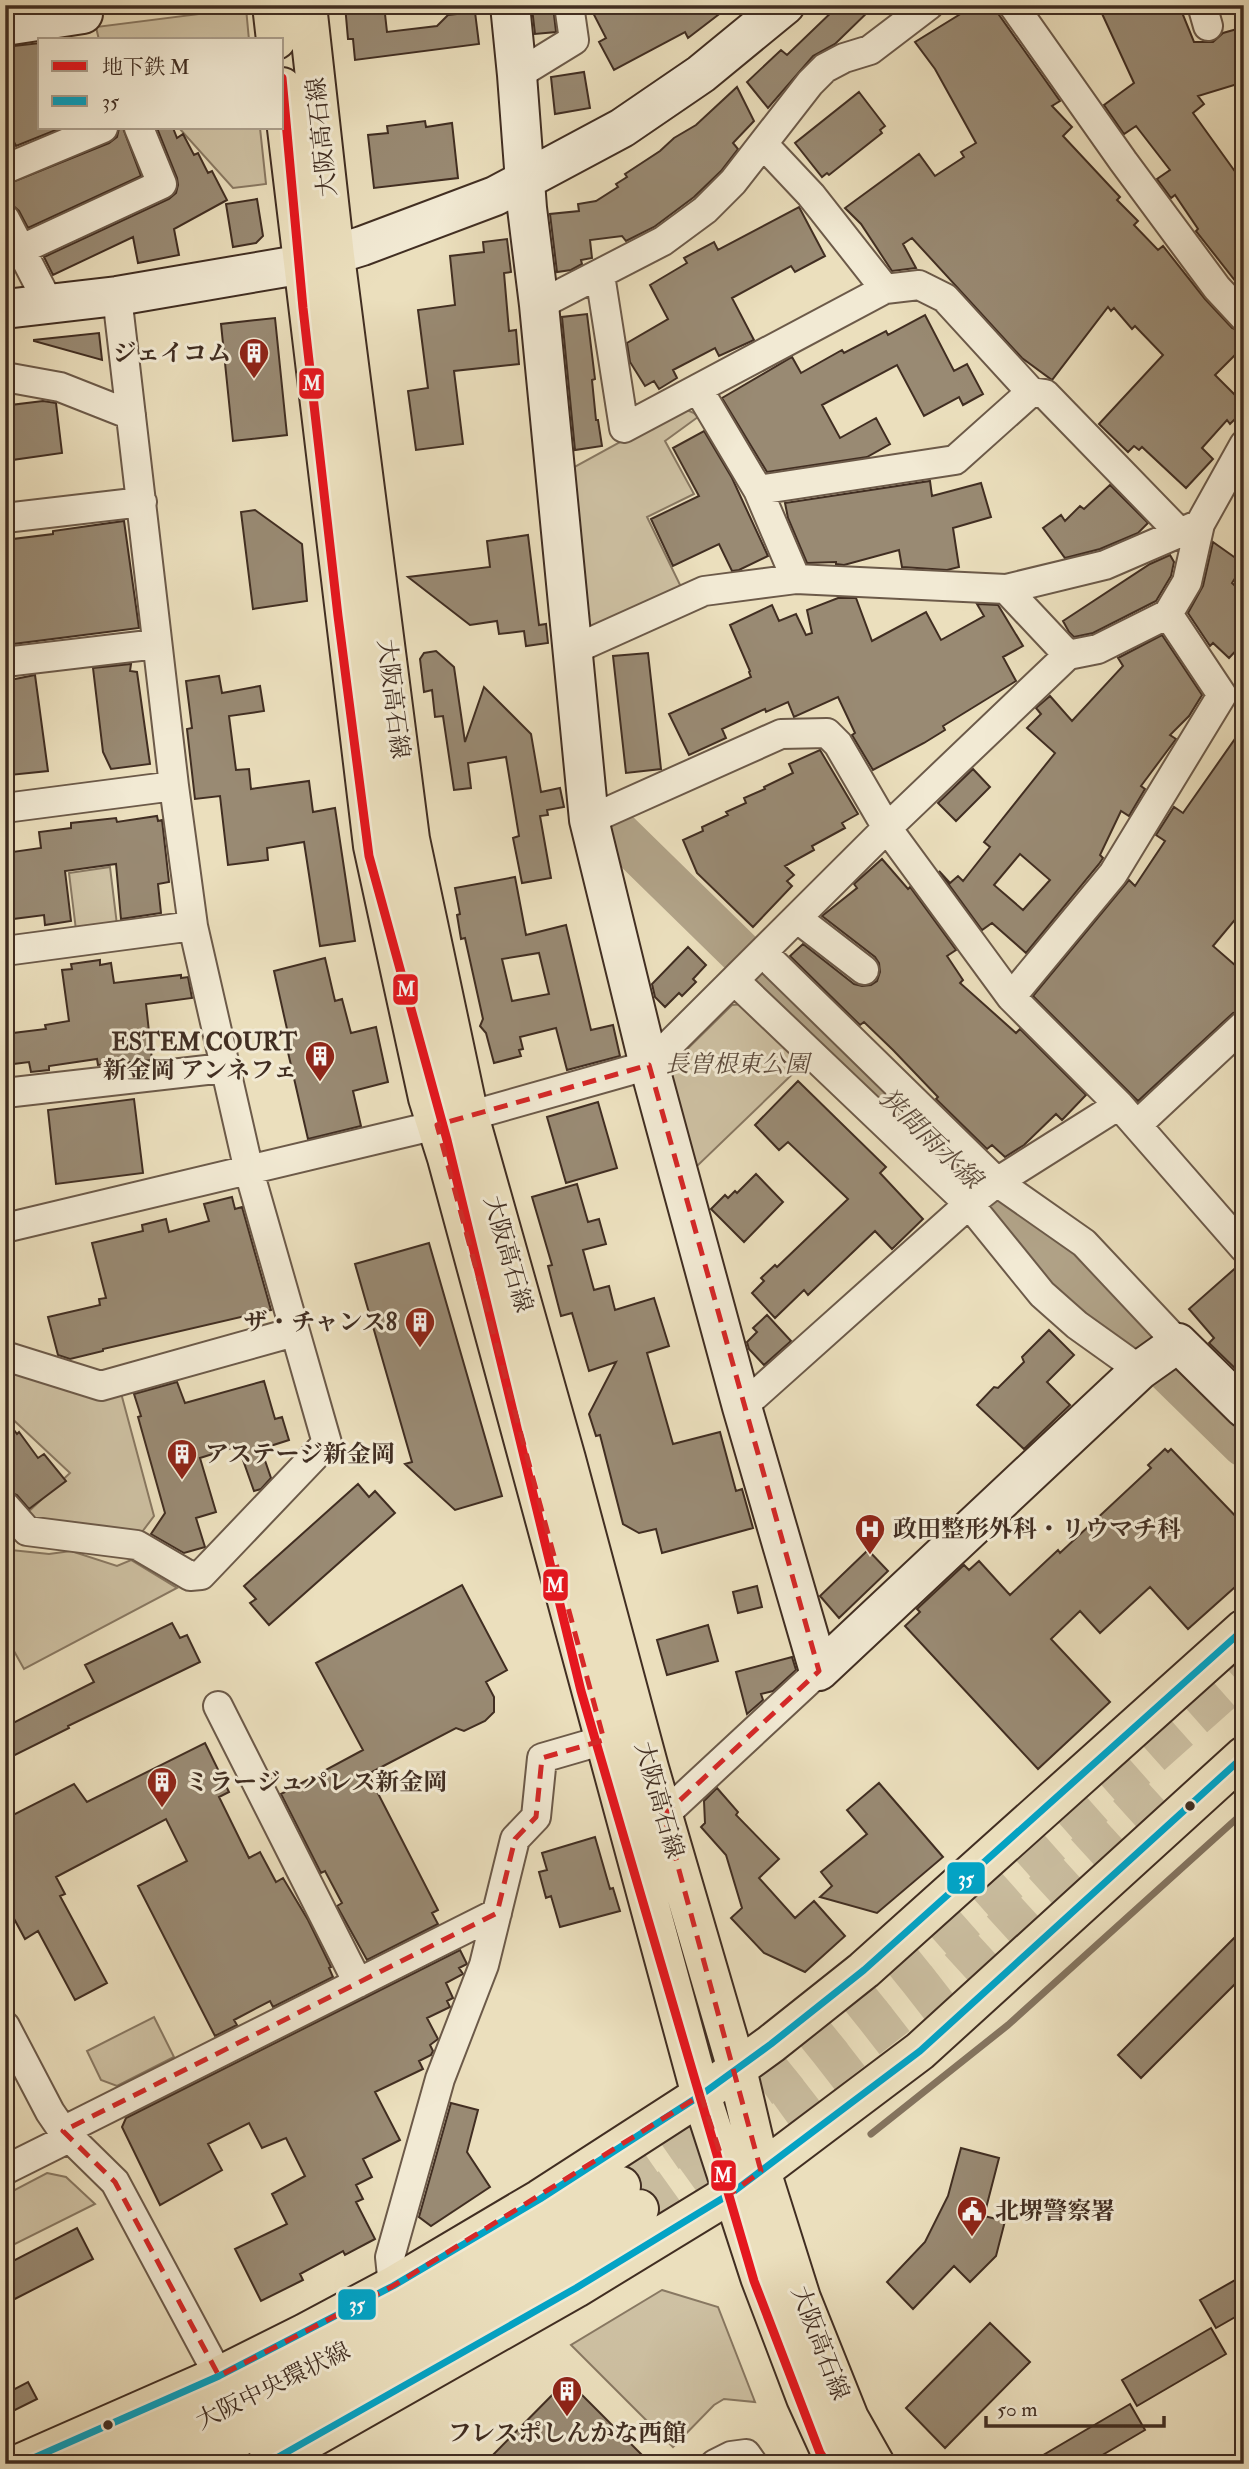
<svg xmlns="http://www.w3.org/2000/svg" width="1249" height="2469" viewBox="0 0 1249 2469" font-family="'IM FELL Double Pica','Noto Serif JP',serif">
<rect width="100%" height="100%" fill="#ebdfbd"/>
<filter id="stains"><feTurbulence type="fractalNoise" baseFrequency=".00286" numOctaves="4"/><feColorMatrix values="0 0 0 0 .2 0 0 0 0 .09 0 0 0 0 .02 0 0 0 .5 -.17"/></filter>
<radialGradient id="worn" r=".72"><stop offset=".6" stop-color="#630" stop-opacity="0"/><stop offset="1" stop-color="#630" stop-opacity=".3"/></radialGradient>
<path fill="#cec1a3" stroke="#887862" stroke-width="2" d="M246 8 249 40H99L96 27Z
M179 128H260L266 184 233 188Z
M682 408 694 413 698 417 665 441 694 494 647 517 684 593 596 635 584 628 567 471Z
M110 867 117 925 76 930 69 873Z
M745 1004 805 1062 694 1169 667 1077 671 1065 732 1005Z
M5 1367 121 1393 154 1516 139 1536 33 1520 27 1513 70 1473 5 1412Z
M11 1550 49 1554 71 1551 117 1566 131 1560 177 1588 24 1669 5 1635V1554Z
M154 2017 174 2057 117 2086 101 2080 87 2051Z
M47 2173 66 2177 95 2204 5 2249V2195Z
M662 2290 718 2307 755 2402 724 2399 714 2405 673 2447 571 2345Z"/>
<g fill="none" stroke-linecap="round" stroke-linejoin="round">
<path stroke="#84745f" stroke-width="7" d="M871 2134 1008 2025 1244 1812"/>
<path stroke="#b1a388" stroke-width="44" d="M617 832 1244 1445"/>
</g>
<path fill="#998a73" stroke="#412e22" stroke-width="2" fill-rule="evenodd" d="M345 5H384L387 32 437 26 448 15 475 12 479 44 355 60 353 39H348Z
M589 5H731L688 38 685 32 614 70 599 42 606 38Z
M839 5H875L835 44 813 56 768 108 747 82 781 50 787 55Z
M956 5H992L1060 101 1052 106 1072 127 1063 136 1120 197 1117 200 1138 221 1134 225 1158 250 1163 246 1205 299 1232 328 1244 333V346L1215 375 1244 404V410L1230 424 1227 420 1202 448 1213 459 1186 488 1142 447 1139 450 1134 446 1128 452 1099 424 1163 355 1135 326 1132 329 1114 308 1111 311 1108 307 1052 380 1022 358 912 238 903 244 916 268 892 271 861 224 845 208 919 154 935 176 964 157 961 152 976 143 935 69 915 42 962 13Z
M1098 5H1179L1194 42H1213L1223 33 1237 29 1244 52V82L1198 96 1204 104 1193 113 1244 184V292L1196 231 1198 229 1175 195 1171 198 1157 179 1170 170 1136 126 1124 134 1104 105 1134 83Z
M553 6 556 32 535 34 532 8Z
M40 43V128H61L16 146 5 124V47Z
M584 72 590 108 555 114 551 77Z
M737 87 754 121 733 143 738 149 721 171 694 197 654 227 626 241 622 236 590 240 592 258 581 260 582 264 571 270 557 272 550 214 579 211 578 204 596 201 618 187 616 184 627 177 625 174 660 151 674 138 696 125Z
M859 92 885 126 880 130 882 133 829 175 827 173 822 177 795 143Z
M425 121 426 127 452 123 458 178 374 188 368 135 388 133 387 126Z
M119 128H123L141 176 28 228 19 211 11 204 5 185 109 143 117 137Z
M157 128H173L177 138 183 134 194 155 198 153 208 173 212 171 227 200 174 229 179 255 138 263 133 237 53 275 44 257 169 199 176 193 178 185 177 178Z
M257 199 263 236 256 243 233 247 226 204Z
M799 207 825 256 795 272 791 266 732 298 754 340 719 356 715 348 673 370 677 378 659 389 654 381 645 386 630 362 627 343 668 319 650 285 687 263 684 258 714 242 718 250Z
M507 239 511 272 504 273 509 331 516 330 519 364 454 371 463 444 416 450 408 391 428 388 418 310 455 305 450 256 484 252 483 242Z
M587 314 595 379 592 380 596 420H598L602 446 575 450 562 317Z
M925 315 954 371 967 364 983 394 963 405 959 397 924 416 897 365 822 405 840 438 876 418 890 444 867 457 767 472 722 398 792 357 801 373 842 350 844 353 886 331 888 335Z
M275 318 287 435 233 441 221 324Z
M99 333 102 360 34 341V340Z
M43 401 56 403 62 453 5 461V420H12L11 405Z
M704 431 732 478 768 556 739 570 732 571 719 544 673 566 651 519 699 496 673 448Z
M930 481 932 496 981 483 991 517 953 528 959 567 947 570 902 567 899 550 844 565 836 564V562L807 563 788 518 785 503Z
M1110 485 1148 523 1138 533 1100 549 1065 558 1043 528 1061 515 1065 521 1080 506 1084 509Z
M255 510 302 544 307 601 253 609 241 512Z
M124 521 139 628 5 645V540L53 534V531Z
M528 535 539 625 546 624 548 643 526 646 524 631 499 634 497 621 470 625 408 577 490 567 487 541Z
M1213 542 1244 564 1232 583 1244 594V642L1229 658 1213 643 1210 646 1188 613 1203 586Z
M1170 555 1174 562 1171 576 1156 601 1093 633 1074 637 1069 632 1063 621 1150 564Z
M838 598H856L872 641 926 612 941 640 984 616 977 604 998 605 1023 646 1003 657 1016 681 943 726 945 730 924 743 873 770 852 735 855 733 838 697 794 717 788 702 766 712 765 709 722 729 726 738 689 755 669 714 751 677 749 672 750 671 730 625 772 605 779 621 796 614 806 635 812 633 807 610Z
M1162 635 1202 695 1189 716 1170 735 1176 739 1141 786 1145 789 1129 816 1121 811 1100 855 1103 858 1099 864 1026 953 992 923 982 930 939 871 950 883 958 876 963 881 990 847 984 842 1055 753 1027 728 1041 714 1036 708 1050 696 1072 721 1123 666 1118 658ZM1020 854 1050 880 1023 910 994 885Z
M436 651 454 667 465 742 484 687 531 734 541 792 560 788 564 807 547 810 548 815 540 816 551 878 522 883 513 838 519 836 506 757 468 763 471 788 454 790 443 716 435 717 432 690 424 692 420 659 424 653Z
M648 653 661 769 626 773 613 656Z
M131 664 130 671 137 672 150 764 111 769 103 752 93 668Z
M35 675 48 771 10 775 5 729V681Z
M219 676 222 693 260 686 264 711 229 716 236 770 249 769 251 789 309 781 313 812 335 808 355 941 320 946 304 842 267 848 268 860 228 865 220 796 195 799 187 729 192 728 186 681Z
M1244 726V909L1213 946 1244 973V1009L1233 1013 1138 1101 1033 996 1129 880 1135 886 1165 841 1156 835 1174 807 1183 813Z
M820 750 858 814 842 823 845 828 812 846 814 850 785 866 794 875 787 881 792 886 753 927 697 873 683 840 703 831 702 827 728 815 726 812 746 803 744 798 765 789 764 787 793 773 789 764Z
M973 769 990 787 956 821 938 803Z
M157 816 158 821 162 820 169 882 158 884 161 913 121 919 116 864 65 871 71 921 45 925 44 915 5 920V853L41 848 39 832 71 828V823L116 818 117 822Z
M882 859 908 889 910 887 956 950 947 956 963 980 960 983 1016 1033 1020 1029 1086 1095 1062 1120 1056 1114 1024 1145 1005 1157 992 1145 987 1149 936 1099 938 1097 893 1050 864 1022 860 1025 790 956 803 944 854 984 862 986 871 985 877 981 880 972 879 963 875 957 822 916 857 888 854 884Z
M515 877 526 935 566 925 591 1030 613 1025 620 1056 567 1070 556 1028 520 1037 523 1049 519 1050 521 1056 494 1063 486 1033 480 1026 483 1019 465 938 461 939 457 915 460 914 455 888ZM539 953 549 994 512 1001 502 959Z
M688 947 706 965 693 979 696 982 682 996 679 993 665 1007 655 997 652 984Z
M325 958 335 1001 342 999 351 1033 376 1027 388 1082 353 1091 361 1126 308 1139 287 1048 291 1047 274 971Z
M100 960V965L111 963 114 983 181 975V978L188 977 192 998 146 1004 152 1060 98 1065 97 1059 49 1066V1070L31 1072 29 1062 5 1065V1034L46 1029 45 1025 69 1021 62 970 72 969 71 964Z
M798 1081 886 1167 880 1173 923 1219 892 1249 875 1231 808 1295 804 1290 775 1318 752 1293 764 1281 761 1278 775 1265 777 1267 848 1199 788 1142 779 1150 755 1125Z
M134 1099 143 1173 56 1184 48 1110Z
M598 1102 617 1168 566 1183 547 1117Z
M756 1174 783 1202 744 1242 711 1209 725 1195 728 1198 735 1191 737 1193Z
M577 1184 588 1222 599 1219 606 1244 583 1250 594 1290 609 1286 615 1310 654 1298 669 1346 647 1353 673 1444 720 1432 736 1491 742 1489 753 1528 662 1553 656 1529 639 1533 623 1524 600 1435 596 1436 589 1414 616 1362 589 1371 572 1313 561 1316 548 1266 552 1265 532 1197Z
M232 1197 235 1209 242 1207 271 1310 103 1349V1351L70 1359 58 1355 48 1317 100 1305 99 1299 106 1298 92 1243 143 1231 142 1225 166 1219 169 1232 209 1221 204 1204Z
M429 1243 502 1496 455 1510 405 1464 412 1462 355 1264Z
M1240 1264H1244V1377L1209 1343 1214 1338 1189 1309Z
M767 1315 791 1341 764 1365 749 1349 747 1342 757 1332 753 1328Z
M1049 1330 1074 1355 1047 1382 1070 1405 1024 1449 977 1405 994 1387 998 1388 1024 1362 1022 1357Z
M264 1381 275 1419 282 1417 289 1440 261 1449 271 1478 261 1489 254 1491 238 1446 200 1458 216 1512 196 1518 205 1547 184 1553 151 1534 165 1513 138 1417 141 1416 134 1394 177 1382 185 1403Z
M5 1418 17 1434 19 1432 38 1458 44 1454 66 1481 29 1509 17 1495 5 1490Z
M1165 1449 1168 1452 1171 1449 1244 1525V1579L1188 1629 1150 1587 1100 1633 1080 1611 1051 1639 1110 1702 1038 1769 905 1626 920 1612 917 1609 964 1565 969 1570 979 1561 1010 1595 1058 1550 1060 1553 1151 1468 1148 1465Z
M358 1484 369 1497 375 1491 395 1513 269 1625 250 1603 256 1599 244 1586Z
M868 1550 888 1571 839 1618 820 1596Z
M462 1585 507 1670 486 1682 494 1697V1712L485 1721 464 1731 456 1728 368 1774 438 1910 432 1913 438 1924 367 1960 337 1906 342 1903 325 1871 321 1873 281 1794 363 1750 316 1663Z
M757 1586 762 1607 738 1613 733 1592Z
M172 1623 180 1638 187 1635 200 1662 68 1726 69 1728 5 1760V1727L94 1682 85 1665Z
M708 1625 718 1661 667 1675 657 1640Z
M792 1657 796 1670 773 1691 761 1694 763 1700 747 1714 736 1672Z
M205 1743 229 1792 219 1797 249 1858 260 1852 276 1882 283 1878 308 1920 331 1967 329 1968 333 1977 273 2007 270 2001 234 2020 237 2025 215 2036 138 1886 187 1861 166 1819 56 1877 65 1894 60 1896 107 1983 75 2000 38 1931 25 1939 5 1902V1819L74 1784 87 1802Z
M879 1783 943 1857 877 1913 820 1897 832 1886 821 1872 867 1834 847 1810Z
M717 1788 738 1812 736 1815 779 1859 759 1878 795 1918 814 1901 845 1936 805 1972 764 1953 731 1918 742 1908 726 1855 701 1827 705 1823 704 1801Z
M595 1837 610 1889 613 1888 620 1911 560 1927 551 1896 546 1898 539 1872 547 1870 542 1853Z
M1244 1928V1975L1141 2078 1118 2055Z
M460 1950 467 1964 459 1968 463 1974 446 1983 453 1998 447 2001 450 2007 427 2018 438 2039 430 2045 433 2051 431 2055 419 2061 423 2069 375 2092 400 2140 363 2159 372 2177 356 2185 363 2199 356 2202 375 2239 345 2255 343 2251 300 2274 303 2280 261 2301 235 2249 287 2224 272 2194 305 2176 286 2138 262 2148 249 2123 208 2144 222 2170 160 2205 122 2127 126 2118Z
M451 2103 478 2110 467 2152 490 2187 431 2226 419 2217Z
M961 2148 999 2158 984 2216 1005 2221 996 2256 970 2282 954 2266 913 2309 887 2282 925 2242 948 2196Z
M77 2228 93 2259 5 2304V2265Z
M1244 2275V2312L1216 2328 1200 2300Z
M990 2323 1030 2362 945 2448 906 2408Z
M1211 2328 1226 2354 1137 2406 1122 2380Z
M567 2380 651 2464H484Z
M28 2382 37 2399 5 2415V2394Z
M1130 2404 1145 2430 1087 2464H1028Z"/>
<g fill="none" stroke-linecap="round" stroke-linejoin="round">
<path stroke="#c9bc9e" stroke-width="38" stroke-dasharray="38 19" stroke-linecap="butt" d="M621 2186 769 2083 937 1947 1244 1674
M639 2209 782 2106 952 1974 1160 1784"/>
<g stroke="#6c5a49" stroke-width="32">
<path id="street" d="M1013 5 1123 161 1217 288 1244 317
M1202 5 1208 26
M517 75 574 40 569 5
M764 145 811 195 885 289
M5 169 103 128
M5 219 49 304
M22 249 162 184 139 128
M600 275 624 428 885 289 919 285 945 298 1031 392 955 460 758 490
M539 305 663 241 705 210 733 182 810 83 825 68 844 58 870 50 929 5
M5 377 60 387 131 415
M698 389 758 490 796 579
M1031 392 1045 394 1180 533
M5 518 142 502
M1006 589 1068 655
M573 650 704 591 796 579 1006 589 1105 565 1200 524
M5 662 157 644
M5 808 174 786
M589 820 781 734 827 733 838 744 887 828 1011 997 1119 1105 1244 1248
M798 919 864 970
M5 951 193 926
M764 954 997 1182 1084 1243 1178 1343
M735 981 969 1204 1042 1294 1077 1325 1140 1370
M1011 997 1113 874 1222 695 1168 614
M5 1093 224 1068
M1137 1125 1244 1025
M5 1228 437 1125 649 1065 887 828 1068 655 1098 649 1168 614 1187 582 1200 524 1244 445
M5 1356 101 1386 294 1332
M742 1407 969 1204 997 1182 1119 1105
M5 1506 27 1531 137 1545 190 1576 201 1575 327 1443 249 1171 193 926 174 786 117 296
M218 1706 358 1983
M664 1815 819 1671
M5 2026 50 2112 63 2131 115 2182 219 2376
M63 2131 497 1913
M5 2170 69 2138
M393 2286 390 2257 440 2079 484 1965 515 1839 536 1817 542 1758 604 1740
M715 2464 731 2456 746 2454 753 2464"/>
</g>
<g stroke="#412e22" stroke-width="42">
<path id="secondary" d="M510 5 517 75 527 208 539 305 589 820 649 1065 742 1407 819 1671 1140 1370 1178 1343 1244 1408
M5 26 83 14 82 5
M5 309 117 296 304 264 362 246 495 196 622 128 701 74 785 5"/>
</g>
<g stroke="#412e22" stroke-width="42">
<path id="primary" d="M272 5 276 40
M307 5 335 256 410 839 469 1116 566 1459 649 1768 737 2069 761 2171 801 2298 849 2418 875 2464
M282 87 373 846 428 1098 447 1158 701 2095 760 2277 806 2398 836 2464
M19 2464 219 2376 305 2333 393 2286 540 2199 701 2095 771 2044 864 1970 1244 1629
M98 2464 236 2407 354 2347 516 2252 621 2186
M176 2464 251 2432 564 2259 639 2209
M266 2464 576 2288 733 2192 920 2051 1244 1756"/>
</g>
<use href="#street" stroke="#f2ead4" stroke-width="28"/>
<use href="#secondary" stroke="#f2ead4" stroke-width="38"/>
<use href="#primary" stroke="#ebdfbd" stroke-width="38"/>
<g stroke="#f2ead4" stroke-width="12">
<path id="bus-1" d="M20 2464 219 2376 393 2286 540 2199 701 2095 771 2044 864 1970 1244 1629
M266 2464 576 2288 733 2192 920 2051 1244 1756"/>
</g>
<use href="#bus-1" stroke="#03a3c5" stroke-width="7"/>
<g stroke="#f2ead4" stroke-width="14">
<path id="metro-1" d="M282 78 303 308 338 616 369 856 447 1140 581 1691 754 2281 820 2453 827 2464"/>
</g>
<use href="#metro-1" stroke="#e5171f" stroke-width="9"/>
</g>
<path fill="none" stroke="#d62828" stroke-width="5" stroke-dasharray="14 9" stroke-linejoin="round" d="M649 1065 819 1671 664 1815 761 2171 733 2192 701 2095 393 2286 219 2376 115 2182 63 2131 497 1913 515 1839 536 1817 542 1758 604 1740 437 1125Z"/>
<defs>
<g id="building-pin" transform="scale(1.575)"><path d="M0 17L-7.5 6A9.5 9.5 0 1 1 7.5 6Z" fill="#8f2418" stroke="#f2ead4"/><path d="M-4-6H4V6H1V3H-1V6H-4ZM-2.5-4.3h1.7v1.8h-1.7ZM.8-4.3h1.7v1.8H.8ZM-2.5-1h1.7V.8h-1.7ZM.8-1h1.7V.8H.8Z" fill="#fff"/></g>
<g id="hospital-pin" transform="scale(1.575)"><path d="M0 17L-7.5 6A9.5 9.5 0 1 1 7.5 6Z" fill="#8f2418" stroke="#f2ead4"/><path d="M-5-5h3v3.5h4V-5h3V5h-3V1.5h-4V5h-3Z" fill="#fff"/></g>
<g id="civic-pin" transform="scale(1.575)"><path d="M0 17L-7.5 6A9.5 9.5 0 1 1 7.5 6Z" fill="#8f2418" stroke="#f2ead4"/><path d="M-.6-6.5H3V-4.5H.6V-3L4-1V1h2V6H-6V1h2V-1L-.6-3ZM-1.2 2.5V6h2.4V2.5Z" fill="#fff"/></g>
</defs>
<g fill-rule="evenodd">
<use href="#building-pin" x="254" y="353"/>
<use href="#building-pin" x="320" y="1056"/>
<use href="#building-pin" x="420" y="1322"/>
<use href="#building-pin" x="182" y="1454"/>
<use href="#hospital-pin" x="870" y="1529"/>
<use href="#building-pin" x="162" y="1782"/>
<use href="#civic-pin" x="972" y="2211"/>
<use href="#building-pin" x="567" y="2391"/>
</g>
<g fill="#412e22" stroke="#f2ead4" stroke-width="2.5">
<circle cx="1190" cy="1806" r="6"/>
<circle cx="108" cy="2425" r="6"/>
</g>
<g text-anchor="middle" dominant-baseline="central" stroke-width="6" stroke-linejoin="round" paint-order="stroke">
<g font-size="24" fill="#412e22" stroke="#f2ead4">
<text transform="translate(322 137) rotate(-96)">大阪高石線</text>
<text transform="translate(393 699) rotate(83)">大阪高石線</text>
<text transform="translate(508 1254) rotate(74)">大阪高石線</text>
<text transform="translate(659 1800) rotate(74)">大阪高石線</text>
<text transform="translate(820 2343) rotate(69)">大阪高石線</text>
<text transform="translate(273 2386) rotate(-26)">大阪中央環状線</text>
</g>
<g font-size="24" font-weight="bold" fill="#412e22" stroke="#f2ead4" text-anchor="start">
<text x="231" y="353" text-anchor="end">ジェイコム</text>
<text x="297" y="1042" text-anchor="end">ESTEM COURT<tspan x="297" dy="28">新金岡 アンネフェ</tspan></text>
<text x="397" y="1322" text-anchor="end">ザ・チャンス8</text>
<text x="205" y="1454">アステージ新金岡</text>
<text x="893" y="1529">政田整形外科・リウマチ科</text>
<text x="185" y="1782">ミラージュパレス新金岡</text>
<text x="995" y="2211">北堺警察署</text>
<text x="567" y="2433" text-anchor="middle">フレスポしんかな西館</text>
</g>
<g font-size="24" font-style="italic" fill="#5d4b3c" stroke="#f2ead4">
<text x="737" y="1064">長曽根東公園</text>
</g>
<g font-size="26" font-style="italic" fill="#5d4b3c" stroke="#f2ead4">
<text transform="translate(930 1139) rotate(44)">狭間雨水線</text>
</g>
</g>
<g stroke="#f2ead4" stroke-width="2.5">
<rect x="298" y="367" width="27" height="33" rx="7" fill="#e5171f"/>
<rect x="392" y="973" width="27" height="33" rx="7" fill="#e5171f"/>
<rect x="542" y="1568" width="27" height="34" rx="7" fill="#e5171f"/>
<rect x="946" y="1861" width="40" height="34" rx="7" fill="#03a3c5"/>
<rect x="710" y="2159" width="27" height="33" rx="7" fill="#e5171f"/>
<rect x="337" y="2288" width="40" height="33" rx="7" fill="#03a3c5"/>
</g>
<g font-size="19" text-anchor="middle" font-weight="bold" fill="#fff">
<text x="312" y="390">M</text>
<text x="406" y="996">M</text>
<text x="555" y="1592">M</text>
<text x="966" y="1885">35</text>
<text x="723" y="2182">M</text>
<text x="357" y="2311">35</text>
</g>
<rect width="1249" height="2469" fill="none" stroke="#ebdfbd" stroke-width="28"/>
<rect x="7" y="7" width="1235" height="2455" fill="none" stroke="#412e22" stroke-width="3.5"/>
<rect x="14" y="14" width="1221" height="2441" fill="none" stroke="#412e22" stroke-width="2"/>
<rect x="38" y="38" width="245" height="91" fill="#f2ead4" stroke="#ab9f8d" stroke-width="2"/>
<rect x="52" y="61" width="35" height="10" fill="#e5171f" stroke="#ab9f8d" stroke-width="2"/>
<text x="102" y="74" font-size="21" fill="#412e22">地下鉄 M</text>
<rect x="52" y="96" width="35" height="10" fill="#03a3c5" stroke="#ab9f8d" stroke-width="2"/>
<text x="102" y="108" font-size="21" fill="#412e22">35</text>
<path d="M986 2416v10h178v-10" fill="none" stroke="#412e22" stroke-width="3.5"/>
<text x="997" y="2416" font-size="21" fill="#412e22" stroke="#f2ead4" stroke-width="5" paint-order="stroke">50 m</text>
<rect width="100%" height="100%" filter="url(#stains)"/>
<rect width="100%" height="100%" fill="url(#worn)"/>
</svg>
